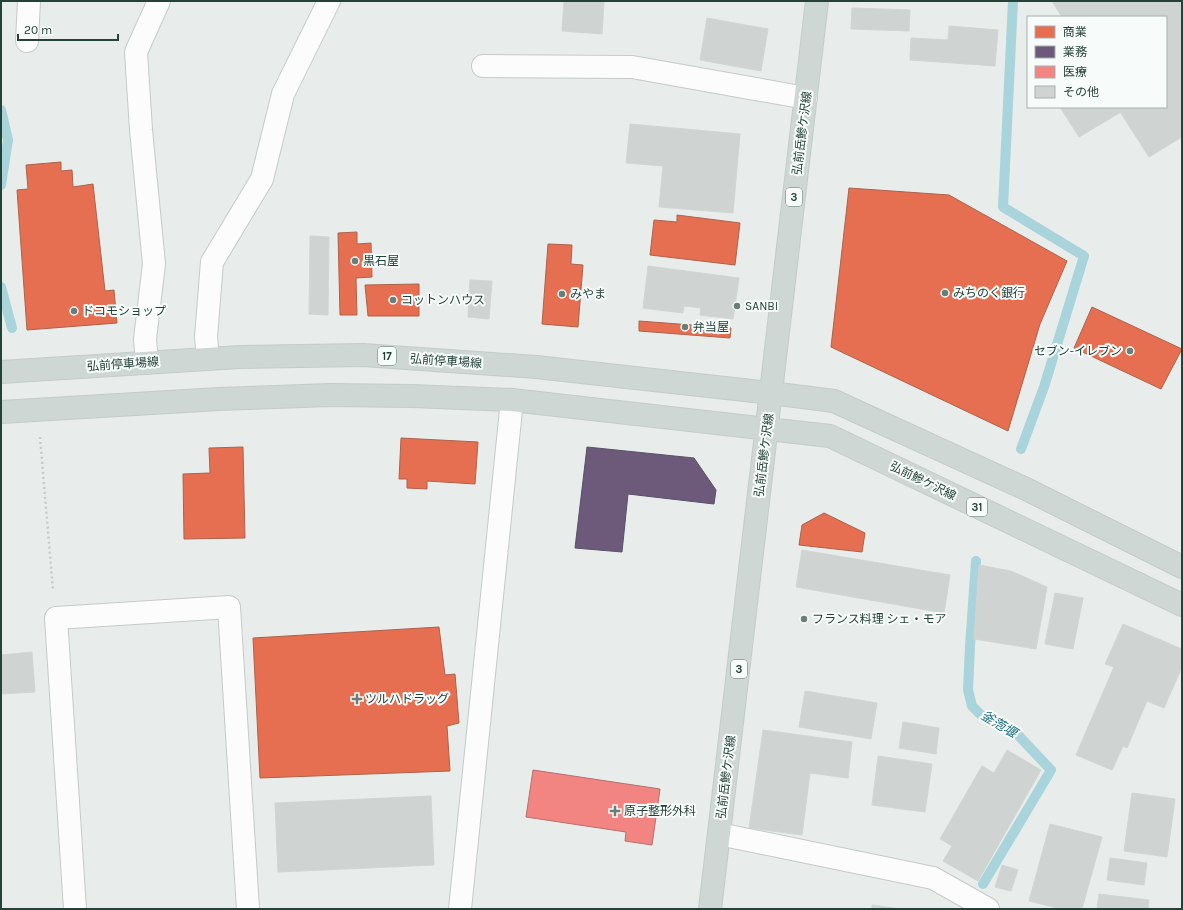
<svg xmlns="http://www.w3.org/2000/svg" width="1183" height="910" viewBox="0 0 1183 910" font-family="Karla,'Noto Sans JP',sans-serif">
<rect width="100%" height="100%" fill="#e8edeb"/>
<path fill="#e76f51" stroke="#ac624a" d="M61 162V171L72 170 73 187 93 184 105 291 114 290 117 323 27 330 17 190 28 189 26 165Z
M849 188 949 195 1067 261 1040 324 1008 431 831 347Z
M677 215 740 223 735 265 650 255 654 220 677 222Z
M357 232V244L371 243 372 277 356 278 357 315H340L338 233Z
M548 244 572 245 571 264 583 265 578 327 542 324Z
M419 284V316H368L365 285Z
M1092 307 1182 349 1161 389 1074 348Z
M639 321 731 328 730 338 639 331Z
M401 438 478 442 475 484 427 481V489L407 488V479H399Z
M243 447 245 538 184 539 183 474 210 473 209 448Z
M824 513 865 533 862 552 799 545 802 525Z
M439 627 445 675 455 674 459 723 447 726 450 771 260 778 253 638Z"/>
<path fill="#6d597a" stroke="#575267" d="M587 447 694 458 716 490 714 504 628 494 622 552 575 548Z"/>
<path fill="#f28482" stroke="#b4706c" d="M533 770 660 789 652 845 625 841 626 832 526 817Z"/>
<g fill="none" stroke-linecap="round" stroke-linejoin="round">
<path stroke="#a9d4db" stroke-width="10" d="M1013 1 1003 207 1084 256 1044 387 1021 449
M1 110 8 140 1 185
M1 287 12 328
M976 561 970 646 968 690 972 706 981 715 1017 734 1051 770 983 884"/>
</g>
<path fill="#cfd4d2" stroke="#d1d6d4" d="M564 1H604L602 34 562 31Z
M1052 1H1141L1151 17H1062Z
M1141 1H1182V68L1166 42V17H1151Z
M852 8 910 10 909 31 851 29Z
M707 18 768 29 761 71 700 60Z
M949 26 998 30 995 66 910 60 911 38 948 40Z
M1166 42 1182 68V137L1149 157 1117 107H1166Z
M1060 107H1117L1121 112 1079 137Z
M630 124 740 134 733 213 659 207 663 166 626 163Z
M310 236 329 237 328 315 309 314Z
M648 266 739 278 733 319 700 315 701 308 684 306 683 313 643 308Z
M470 280 492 281 489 319 468 317Z
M802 550 950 575 944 613 796 587Z
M979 565 1011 571 1047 587 1036 649 974 639Z
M1055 593 1083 598 1073 649 1045 644Z
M1123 624 1182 649V667L1164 708 1147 701 1127 748 1123 746 1112 770 1076 755 1114 667 1105 664Z
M32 652 35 692 1 694V655Z
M805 691 877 703 871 739 799 727Z
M903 722 939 728 936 754 899 748Z
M763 730 852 742 848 778 810 773 802 835 749 828Z
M1007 750 1041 770 978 881 943 861 952 846 940 839 982 766 994 773Z
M878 756 932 764 925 812 872 805Z
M1132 793 1175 799 1167 857 1124 851Z
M431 796 434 865 278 872 275 803Z
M1050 824 1102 837 1082 909H1061L1029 901Z
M1110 858 1147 863 1144 885 1107 880Z
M1002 865 1018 870 1011 891 995 887Z
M1099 894 1149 900 1148 909H1097Z
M872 905 900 909H872Z"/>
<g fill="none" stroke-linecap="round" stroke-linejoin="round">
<g stroke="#c5cac8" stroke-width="24">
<path id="minor" d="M27 41 29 1
M483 66 632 67 806 98
M208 359 206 337 212 262 262 179 283 94 329 1
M147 363 145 339 154 264 141 130 136 52 159 1
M719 834 933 878 988 909
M75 909 56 618 229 607 248 909
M460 909 512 400"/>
</g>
<g stroke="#c3ccc9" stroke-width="24">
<path id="major" d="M1 372 239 357 363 355 536 367 771 393 834 401 1026 489 1182 567
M1 412 219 399 330 395 412 396 512 400 830 436 1182 605
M710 909 817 1"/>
</g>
<path stroke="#c3ccca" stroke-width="2.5" stroke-dasharray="2 3" stroke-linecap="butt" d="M40 437 53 590"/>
<use href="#minor" stroke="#fcfcfc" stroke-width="22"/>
<use href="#major" stroke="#cfd7d5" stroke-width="22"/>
</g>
<g fill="#697e78" stroke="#f7fbf9" stroke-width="1.5">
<circle cx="355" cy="261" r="4"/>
<circle cx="945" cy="293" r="4"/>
<circle cx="562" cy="294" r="4"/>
<circle cx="393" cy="300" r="4"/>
<circle cx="737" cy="306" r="4"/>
<circle cx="74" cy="311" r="4"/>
<circle cx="685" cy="327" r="4"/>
<circle cx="1130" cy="351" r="4"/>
<circle cx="804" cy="619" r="4"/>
<path d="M355 693h4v4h4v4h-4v4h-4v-4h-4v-4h4z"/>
<path d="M613 805h4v4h4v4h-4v4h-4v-4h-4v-4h4z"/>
</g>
<g text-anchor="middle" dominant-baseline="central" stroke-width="4" stroke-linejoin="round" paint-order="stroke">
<g fill="#f7fbf9" stroke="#637a73" stroke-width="1">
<rect x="786" y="188" width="16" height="18" rx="3"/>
<rect x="378" y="347" width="18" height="18" rx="3"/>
<rect x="967" y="498" width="20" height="18" rx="3"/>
<rect x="731" y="660" width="16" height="18" rx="3"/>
</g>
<g font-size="11" font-weight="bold" fill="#24423a">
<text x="794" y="197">3</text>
<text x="387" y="356">17</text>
<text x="977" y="507">31</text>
<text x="739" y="669">3</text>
</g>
<g font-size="12" fill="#24423a" stroke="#f7fbf9">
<text transform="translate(802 133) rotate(-83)">弘前岳鰺ケ沢線</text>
<text transform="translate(446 361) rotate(4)">弘前停車場線</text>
<text transform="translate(123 364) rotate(-4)">弘前停車場線</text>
<text transform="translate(764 455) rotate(-83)">弘前岳鰺ケ沢線</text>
<text transform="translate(923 481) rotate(26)">弘前鰺ケ沢線</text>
<text transform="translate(726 777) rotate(-83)">弘前岳鰺ケ沢線</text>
</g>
<g font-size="12" fill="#24423a" stroke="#f7fbf9" text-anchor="start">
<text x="363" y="261">黒石屋</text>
<text x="953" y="293">みちのく銀行</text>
<text x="570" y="294">みやま</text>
<text x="401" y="300">コットンハウス</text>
<text x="745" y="306">SANBI</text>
<text x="82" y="311">ドコモショップ</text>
<text x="693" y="327">弁当屋</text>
<text x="1122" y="351" text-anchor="end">セブン-イレブン</text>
<text x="812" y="619">フランス料理 シェ・モア</text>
<text x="365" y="699">ツルハドラッグ</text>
<text x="624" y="811">原子整形外科</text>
</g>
<g font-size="13" font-style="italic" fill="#1c6f80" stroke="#f7fbf9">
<text transform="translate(999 724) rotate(31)">釜萢堰</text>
</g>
</g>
<rect width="1183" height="910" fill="none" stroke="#24423a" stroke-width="4"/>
<rect x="1027" y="16" width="140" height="92" fill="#f7fbf9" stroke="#a3b1ad"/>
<rect x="1035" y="26" width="20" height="12" fill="#e76f51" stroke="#a3b1ad"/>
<text x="1063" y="36" font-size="12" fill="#24423a">商業</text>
<rect x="1035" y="46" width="20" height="12" fill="#6d597a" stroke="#a3b1ad"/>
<text x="1063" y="56" font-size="12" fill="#24423a">業務</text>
<rect x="1035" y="66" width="20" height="12" fill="#f28482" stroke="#a3b1ad"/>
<text x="1063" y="76" font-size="12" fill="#24423a">医療</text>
<rect x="1035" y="86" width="20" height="12" fill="#cfd4d2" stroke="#a3b1ad"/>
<text x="1063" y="96" font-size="12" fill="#24423a">その他</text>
<path d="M18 34v6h100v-6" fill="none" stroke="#24423a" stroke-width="2"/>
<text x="24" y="34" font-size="12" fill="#24423a" stroke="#f7fbf9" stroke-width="3" paint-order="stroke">20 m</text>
</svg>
